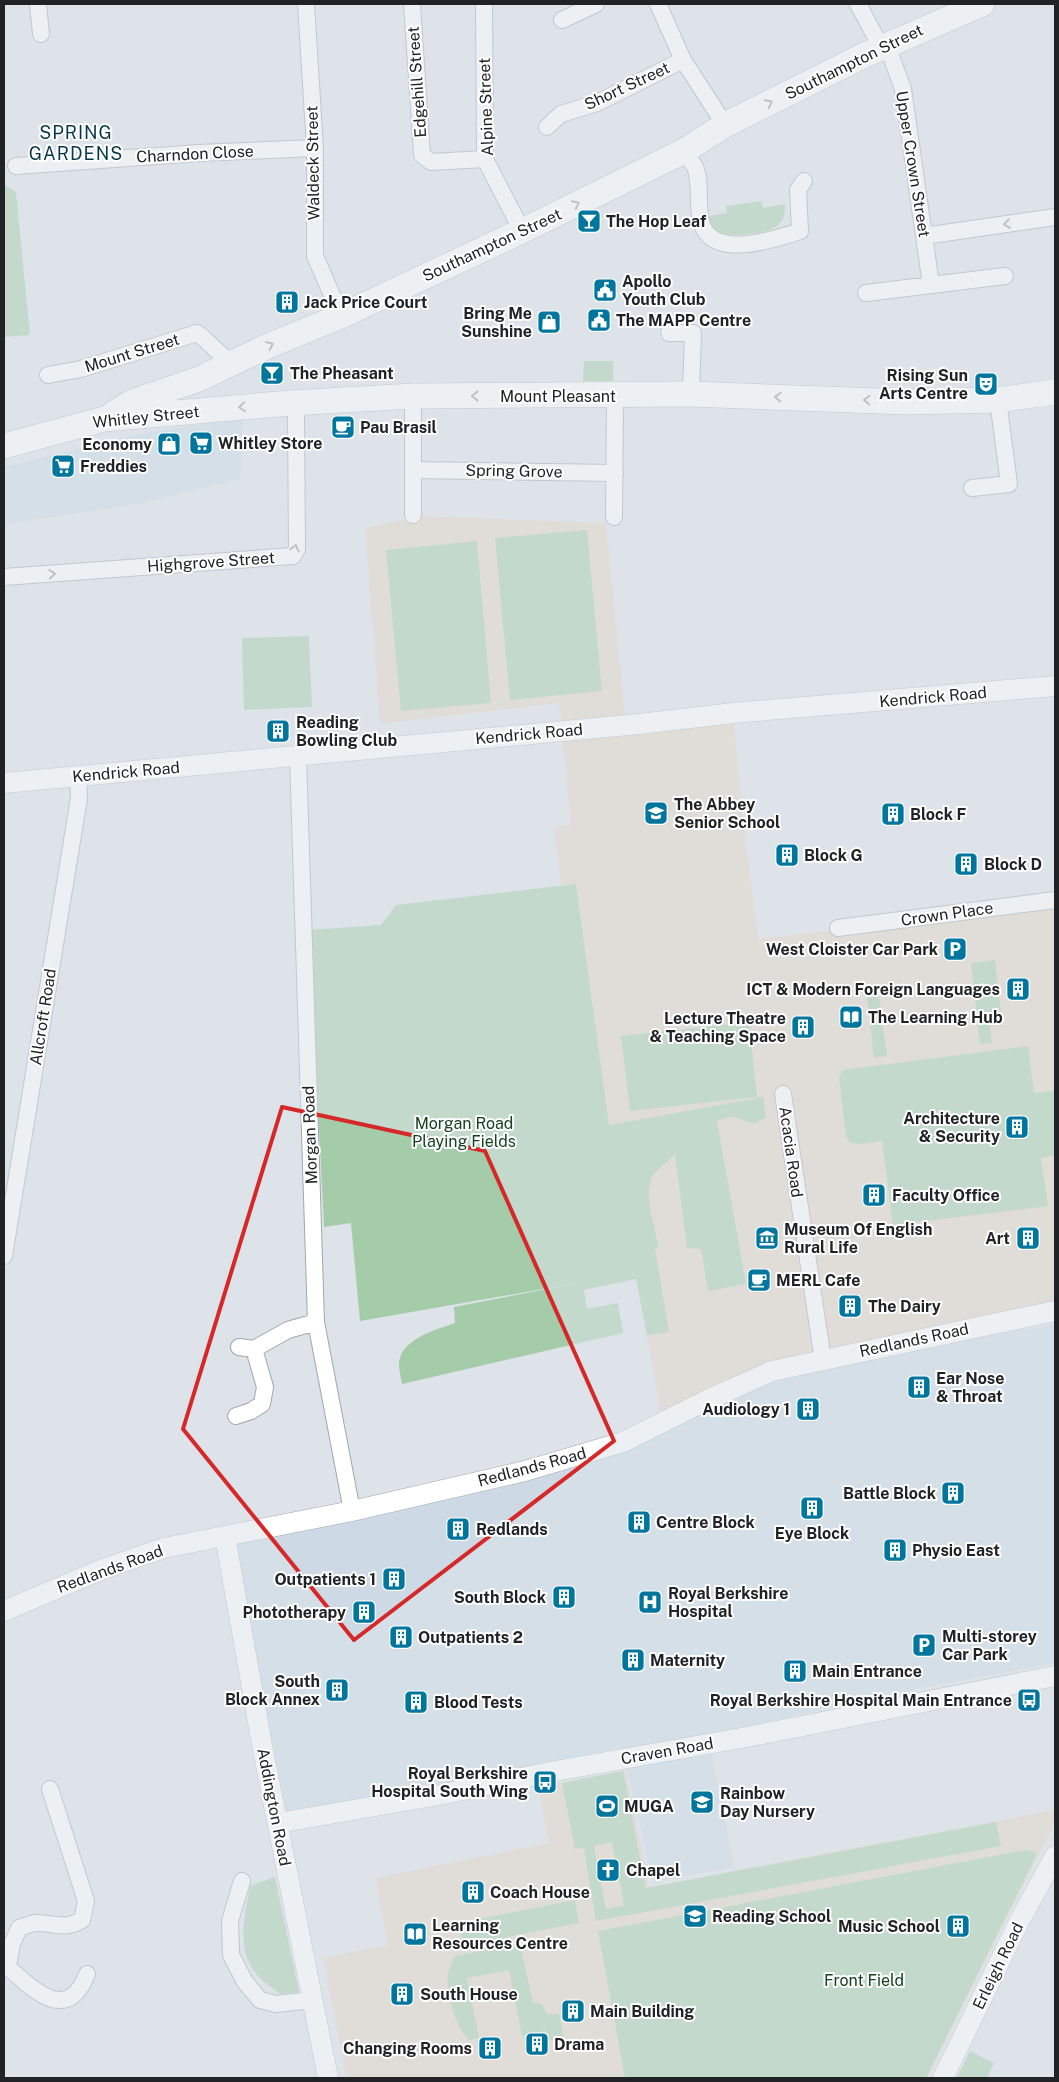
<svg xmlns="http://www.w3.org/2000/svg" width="1059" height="2082" viewBox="0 0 1059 2082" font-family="'Public Sans',sans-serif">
<rect width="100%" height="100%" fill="#dde3e9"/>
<path fill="#cdd9e5" d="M243 417 240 479 139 504 4 524V467L134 435Z
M1055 1324V1663L874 1697 708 1735 734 1867 653 1882 622 1747 287 1817 233 1540 469 1493 777 1374Z"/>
<path fill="#e5d6c4" d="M421 516 606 523 626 725 733 713 741 801 758 939 1055 903V1301L773 1361 661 1413 609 1125 576 884 561 885 554 827 571 825 559 703 380 724 365 528Z
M626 1770 649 1887 1055 1810V1823L927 2078H347L323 1958 388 1945 375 1878 549 1843 538 1787Z"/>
<path fill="#a4cca9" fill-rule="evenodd" d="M4 184 16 192 30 335 4 337Z
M761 201 763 208 785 204C785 212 785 219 778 225 766 236 729 236 713 233L703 217 727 213 726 206Z
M584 361H613V381H583Z
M587 530 602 691 510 700 495 538Z
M477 541 491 703 401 711 386 550Z
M309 636 312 707 244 710 242 638Z
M576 884 609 1125 763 1097 766 1117 754 1124 732 1116 717 1121 746 1284 708 1291 701 1249 687 1248 675 1154C669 1161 654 1171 651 1179 644 1201 656 1226 658 1248L655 1249 669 1332 647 1335 636 1279 584 1290 587 1309 618 1303 623 1333 402 1384C401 1378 399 1371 399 1365 399 1339 436 1330 455 1323L454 1307 589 1281 360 1321 351 1223 324 1227 309 930 381 925 396 905Z
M995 960 1001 1013 989 1015 992 1043 980 1044 971 963Z
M879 996 887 1056 874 1058 867 998Z
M749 1022 757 1097 630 1111 621 1036Z
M1028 1046 1034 1093 1055 1091V1156L1041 1158 1048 1206 893 1225 882 1141C871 1142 852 1149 846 1137L839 1077 843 1070Z
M623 1771 646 1888 996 1822 1001 1846 596 1921 584 1848 575 1849 562 1783ZM612 1842 624 1905 606 1909 594 1846Z
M1025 1850 1035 1852 1036 1856 926 2078H625L598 1931Z
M275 1877 299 1992 280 1994C273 1988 264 1983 258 1976 235 1951 245 1915 250 1886Z
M575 1900 579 1923 463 1946 459 1923Z
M520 1943 533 2003 542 2004 547 2014H559L564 2038 547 2041 545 2031 522 2036 509 1970 467 1978 479 2038 469 2040C456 2029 446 1992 448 1974 449 1968 452 1962 455 1956Z
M970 2051 994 2063 987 2078H957Z"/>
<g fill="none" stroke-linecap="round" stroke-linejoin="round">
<g stroke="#a1a7ac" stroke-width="18">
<path id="minor" d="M38 4 41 34
M306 4 315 148V256L341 316
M412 4 422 155 431 162 485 159
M484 4 485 159 522 231
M658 4 683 60 725 125
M858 4 881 47
M562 20 596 4
M887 45 903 89 931 285
M547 127 561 114 597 103 683 60
M684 151C687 156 692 162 695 167 702 183 696 208 702 225 715 260 775 239 800 231L798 190 804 181
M16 166 199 153 315 148
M924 236 1055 217
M866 293 1005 276
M669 333H693L691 394
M48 375 81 369 197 333C211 343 217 354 233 363
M413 470 615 473
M972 488 1009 484 998 400
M413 515V396
M614 517 615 396
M4 577 293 556 297 549 296 416 290 403
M298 756 316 1322 352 1511
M838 928 1055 900
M783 1094 823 1360
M4 1256 79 798 78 776
M239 1347 254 1349
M236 1416 251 1411 262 1404 265 1387 254 1349 288 1330 316 1322
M242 1881 230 1921 231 1955 245 1982 260 2000 276 2004 313 2000
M8 1967C34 1991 68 2024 87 1974
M4 1968 8 1967 12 1944 19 1928C24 1926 30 1924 35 1923 54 1922 62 1931 82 1920L86 1901 50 1789"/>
</g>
<g stroke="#a1a7ac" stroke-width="21">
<path id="tertiary" d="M4 783 639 724 733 713 1055 686
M225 1536 262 1745 328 2078
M4 1611 103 1569 164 1548 352 1511 525 1471 623 1442 705 1401 772 1371 1055 1311
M278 1823 439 1795 555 1771 747 1737 1055 1676
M943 2078 1019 1922 1055 1856"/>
</g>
<g stroke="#a1a7ac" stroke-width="26">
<path id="primary" d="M113 414 132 402 199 379 268 346 341 316 522 231 684 151 725 125 865 55 982 4
M4 446 104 419 290 403 413 396 691 394 906 402 998 400 1055 392"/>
</g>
<use href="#minor" stroke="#fff" stroke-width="16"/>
<use href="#tertiary" stroke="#fff" stroke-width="20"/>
<use href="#primary" stroke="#fff" stroke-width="25"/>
</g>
<defs><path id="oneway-chevron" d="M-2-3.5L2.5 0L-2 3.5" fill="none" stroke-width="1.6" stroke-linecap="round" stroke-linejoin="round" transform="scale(1.25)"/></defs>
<g stroke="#9b9c9c">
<use href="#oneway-chevron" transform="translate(769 103) rotate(-27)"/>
<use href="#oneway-chevron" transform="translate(576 204) rotate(-26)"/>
<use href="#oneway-chevron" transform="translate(1007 224) rotate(172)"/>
<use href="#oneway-chevron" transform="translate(270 345) rotate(-24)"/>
<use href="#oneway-chevron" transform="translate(475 396) rotate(-180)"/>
<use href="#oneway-chevron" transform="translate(778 397) rotate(-177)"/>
<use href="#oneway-chevron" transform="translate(867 400) rotate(-178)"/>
<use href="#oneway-chevron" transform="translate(242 407) rotate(175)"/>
<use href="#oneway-chevron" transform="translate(295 548) rotate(-77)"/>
<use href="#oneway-chevron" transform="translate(52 574) rotate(-4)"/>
</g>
<path d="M0 0H1059V2082H0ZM282 1107 485 1151 614 1441 354 1640 183 1429Z" fill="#dde3e9" fill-opacity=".55" fill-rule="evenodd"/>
<path fill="none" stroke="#d62828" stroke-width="4" stroke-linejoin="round" d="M282 1107 485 1151 614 1441 354 1640 183 1429Z"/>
<defs>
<g id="bar-square" transform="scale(1.25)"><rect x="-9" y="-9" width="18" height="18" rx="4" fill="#00759e" stroke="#fff"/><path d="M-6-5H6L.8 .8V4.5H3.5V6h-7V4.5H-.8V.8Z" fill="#fff"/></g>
<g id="civic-square" transform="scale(1.25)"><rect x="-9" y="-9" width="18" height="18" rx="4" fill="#00759e" stroke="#fff"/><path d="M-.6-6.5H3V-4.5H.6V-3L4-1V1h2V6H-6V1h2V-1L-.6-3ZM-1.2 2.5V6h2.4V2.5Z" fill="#fff"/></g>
<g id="building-square" transform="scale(1.25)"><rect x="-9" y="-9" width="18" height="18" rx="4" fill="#00759e" stroke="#fff"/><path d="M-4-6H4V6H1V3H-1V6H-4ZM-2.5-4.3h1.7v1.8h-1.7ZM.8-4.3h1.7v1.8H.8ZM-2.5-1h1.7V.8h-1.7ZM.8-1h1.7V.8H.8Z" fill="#fff"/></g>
<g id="shop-square" transform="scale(1.25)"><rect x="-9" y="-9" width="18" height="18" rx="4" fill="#00759e" stroke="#fff"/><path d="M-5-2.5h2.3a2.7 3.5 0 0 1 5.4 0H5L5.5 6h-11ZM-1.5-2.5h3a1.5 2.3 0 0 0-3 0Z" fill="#fff"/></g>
<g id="theatre-square" transform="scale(1.25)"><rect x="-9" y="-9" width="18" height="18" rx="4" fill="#00759e" stroke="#fff"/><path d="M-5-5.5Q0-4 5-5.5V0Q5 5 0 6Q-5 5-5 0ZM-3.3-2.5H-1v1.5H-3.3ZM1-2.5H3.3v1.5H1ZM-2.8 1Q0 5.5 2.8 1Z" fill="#fff"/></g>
<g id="cafe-square" transform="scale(1.25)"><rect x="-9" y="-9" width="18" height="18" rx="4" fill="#00759e" stroke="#fff"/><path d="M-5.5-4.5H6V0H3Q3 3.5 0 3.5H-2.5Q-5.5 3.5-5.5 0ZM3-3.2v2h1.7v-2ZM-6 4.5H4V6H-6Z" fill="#fff"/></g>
<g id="supermarket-square" transform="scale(1.25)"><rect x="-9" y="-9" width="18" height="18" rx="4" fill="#00759e" stroke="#fff"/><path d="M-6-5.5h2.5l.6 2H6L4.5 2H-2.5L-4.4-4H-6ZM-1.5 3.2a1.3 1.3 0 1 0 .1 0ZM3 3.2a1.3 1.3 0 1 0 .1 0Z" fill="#fff"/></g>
<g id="school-square" transform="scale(1.25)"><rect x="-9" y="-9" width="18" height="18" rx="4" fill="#00759e" stroke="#fff"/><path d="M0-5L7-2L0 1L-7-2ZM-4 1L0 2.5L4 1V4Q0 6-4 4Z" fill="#fff"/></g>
<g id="parking-square" transform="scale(1.25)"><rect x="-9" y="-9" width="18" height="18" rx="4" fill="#00759e" stroke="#fff"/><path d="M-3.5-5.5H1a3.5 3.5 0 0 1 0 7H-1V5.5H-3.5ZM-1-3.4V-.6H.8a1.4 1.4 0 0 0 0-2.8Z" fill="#fff"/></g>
<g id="library-square" transform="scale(1.25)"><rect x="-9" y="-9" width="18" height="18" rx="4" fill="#00759e" stroke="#fff"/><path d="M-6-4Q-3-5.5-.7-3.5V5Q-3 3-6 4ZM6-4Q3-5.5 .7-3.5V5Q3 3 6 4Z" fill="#fff"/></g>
<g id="museum-square" transform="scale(1.25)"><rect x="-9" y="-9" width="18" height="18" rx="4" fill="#00759e" stroke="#fff"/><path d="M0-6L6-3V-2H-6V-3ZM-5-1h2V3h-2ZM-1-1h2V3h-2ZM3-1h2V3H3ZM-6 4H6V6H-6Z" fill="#fff"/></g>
<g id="hospital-square" transform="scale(1.25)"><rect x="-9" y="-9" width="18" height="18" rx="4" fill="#00759e" stroke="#fff"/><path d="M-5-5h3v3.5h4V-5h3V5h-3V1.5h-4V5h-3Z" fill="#fff"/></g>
<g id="bus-square" transform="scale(1.25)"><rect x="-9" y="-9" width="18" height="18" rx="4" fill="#00759e" stroke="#fff"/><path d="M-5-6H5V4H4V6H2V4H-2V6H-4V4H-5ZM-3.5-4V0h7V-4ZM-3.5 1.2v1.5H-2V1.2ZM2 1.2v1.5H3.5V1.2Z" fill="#fff"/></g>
<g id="stadium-square" transform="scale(1.25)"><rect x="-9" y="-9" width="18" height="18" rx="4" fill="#00759e" stroke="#fff"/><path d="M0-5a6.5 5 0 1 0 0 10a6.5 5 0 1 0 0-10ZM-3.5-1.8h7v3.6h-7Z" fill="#fff"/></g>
<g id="church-square" transform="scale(1.25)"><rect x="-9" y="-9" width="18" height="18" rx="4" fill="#00759e" stroke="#fff"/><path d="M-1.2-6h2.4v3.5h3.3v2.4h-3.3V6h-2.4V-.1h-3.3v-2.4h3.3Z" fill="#fff"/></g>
</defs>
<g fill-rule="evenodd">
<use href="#bar-square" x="589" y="221"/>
<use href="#civic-square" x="605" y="290"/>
<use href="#building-square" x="287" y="302"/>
<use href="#civic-square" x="599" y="320"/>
<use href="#shop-square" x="549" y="322"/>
<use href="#bar-square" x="272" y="373"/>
<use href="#theatre-square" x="986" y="384"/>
<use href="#cafe-square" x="343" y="427"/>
<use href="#supermarket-square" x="201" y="443"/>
<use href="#shop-square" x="169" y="444"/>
<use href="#supermarket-square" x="63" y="466"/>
<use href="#building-square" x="278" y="731"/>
<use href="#school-square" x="656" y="813"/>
<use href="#building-square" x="893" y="814"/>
<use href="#building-square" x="787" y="855"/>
<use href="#building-square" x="966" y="864"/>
<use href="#parking-square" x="955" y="949"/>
<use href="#building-square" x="1018" y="989"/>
<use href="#library-square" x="851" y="1017"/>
<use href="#building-square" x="803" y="1027"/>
<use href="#building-square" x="1017" y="1127"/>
<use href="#building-square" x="874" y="1195"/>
<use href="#museum-square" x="767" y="1238"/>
<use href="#building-square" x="1028" y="1238"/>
<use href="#cafe-square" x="759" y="1280"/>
<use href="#building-square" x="850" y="1306"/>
<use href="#building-square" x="919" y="1387"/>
<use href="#building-square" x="808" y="1409"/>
<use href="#building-square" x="953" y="1493"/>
<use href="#building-square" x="812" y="1508"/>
<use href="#building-square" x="639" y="1522"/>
<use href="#building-square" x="458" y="1529"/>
<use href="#building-square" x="895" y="1550"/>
<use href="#building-square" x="394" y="1579"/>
<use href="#building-square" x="564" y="1597"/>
<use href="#hospital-square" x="650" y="1602"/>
<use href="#building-square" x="364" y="1612"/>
<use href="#building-square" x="401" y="1637"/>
<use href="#parking-square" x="924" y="1645"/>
<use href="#building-square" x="633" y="1660"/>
<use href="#building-square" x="795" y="1671"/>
<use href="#building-square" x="337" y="1690"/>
<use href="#bus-square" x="1029" y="1700"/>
<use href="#building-square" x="416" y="1702"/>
<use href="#bus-square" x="545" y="1782"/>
<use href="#school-square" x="702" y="1802"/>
<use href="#stadium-square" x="607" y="1806"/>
<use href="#church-square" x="608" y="1870"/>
<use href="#building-square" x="473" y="1892"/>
<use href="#school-square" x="695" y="1916"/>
<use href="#building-square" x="958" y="1926"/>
<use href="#library-square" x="415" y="1934"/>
<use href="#building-square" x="402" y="1994"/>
<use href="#building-square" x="573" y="2011"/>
<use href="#building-square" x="537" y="2044"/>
<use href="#building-square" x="490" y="2048"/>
</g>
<g text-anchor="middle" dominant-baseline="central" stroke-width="4" stroke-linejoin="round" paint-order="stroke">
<g font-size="16" fill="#202224" stroke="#fff">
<text transform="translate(854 62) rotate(-26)">Southampton Street</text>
<text transform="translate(417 82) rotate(-94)">Edgehill Street</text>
<text transform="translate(627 86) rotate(-25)">Short Street</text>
<text transform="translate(486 107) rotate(-92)">Alpine Street</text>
<text transform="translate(195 154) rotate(-3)">Charndon Close</text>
<text transform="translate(313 163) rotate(-91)">Waldeck Street</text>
<text transform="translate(913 164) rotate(81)">Upper Crown Street</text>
<text transform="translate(492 245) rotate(-25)">Southampton Street</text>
<text transform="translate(132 353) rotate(-17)">Mount Street</text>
<text x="558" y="396">Mount Pleasant</text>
<text transform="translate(146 417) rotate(-6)">Whitley Street</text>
<text transform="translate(514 471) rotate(1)">Spring Grove</text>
<text transform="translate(211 562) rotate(-4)">Highgrove Street</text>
<text transform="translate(933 697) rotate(-5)">Kendrick Road</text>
<text transform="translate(529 734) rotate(-5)">Kendrick Road</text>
<text transform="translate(126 772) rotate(-5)">Kendrick Road</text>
<text transform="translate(947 914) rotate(-8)">Crown Place</text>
<text transform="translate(43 1017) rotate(-81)">Allcroft Road</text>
<text transform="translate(310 1135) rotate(-92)">Morgan Road</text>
<text transform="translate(791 1152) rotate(82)">Acacia Road</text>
<text transform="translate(914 1340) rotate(-12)">Redlands Road</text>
<text transform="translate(532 1467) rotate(-15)">Redlands Road</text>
<text transform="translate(110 1569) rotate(-20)">Redlands Road</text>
<text transform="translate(667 1751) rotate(-10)">Craven Road</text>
<text transform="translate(274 1807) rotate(79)">Addington Road</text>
<text transform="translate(998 1966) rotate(-64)">Erleigh Road</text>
</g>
<g font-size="16" font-weight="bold" fill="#202224" stroke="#fff" text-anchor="start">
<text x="606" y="221">The Hop Leaf</text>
<text x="622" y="281">Apollo<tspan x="622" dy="18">Youth Club</tspan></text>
<text x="304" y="302">Jack Price Court</text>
<text x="532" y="313" text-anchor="end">Bring Me<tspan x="532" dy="18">Sunshine</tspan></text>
<text x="616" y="320">The MAPP Centre</text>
<text x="290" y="373">The Pheasant</text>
<text x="968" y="375" text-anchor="end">Rising Sun<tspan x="968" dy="18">Arts Centre</tspan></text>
<text x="360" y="427">Pau Brasil</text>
<text x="218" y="443">Whitley Store</text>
<text x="152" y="444" text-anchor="end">Economy</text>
<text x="80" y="466">Freddies</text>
<text x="296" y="722">Reading<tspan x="296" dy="18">Bowling Club</tspan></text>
<text x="674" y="804">The Abbey<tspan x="674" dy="18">Senior School</tspan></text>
<text x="910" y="814">Block F</text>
<text x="804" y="855">Block G</text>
<text x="984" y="864">Block D</text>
<text x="938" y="949" text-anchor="end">West Cloister Car Park</text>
<text x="1000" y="989" text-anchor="end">ICT &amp; Modern Foreign Languages</text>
<text x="868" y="1017">The Learning Hub</text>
<text x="786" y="1018" text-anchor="end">Lecture Theatre<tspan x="786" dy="18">&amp; Teaching Space</tspan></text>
<text x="1000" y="1118" text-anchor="end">Architecture<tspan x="1000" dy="18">&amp; Security</tspan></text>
<text x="892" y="1195">Faculty Office</text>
<text x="784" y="1229">Museum Of English<tspan x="784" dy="18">Rural Life</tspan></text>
<text x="1010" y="1238" text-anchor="end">Art</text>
<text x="776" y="1280">MERL Cafe</text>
<text x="868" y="1306">The Dairy</text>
<text x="936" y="1378">Ear Nose<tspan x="936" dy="18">&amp; Throat</tspan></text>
<text x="790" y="1409" text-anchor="end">Audiology 1</text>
<text x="936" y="1493" text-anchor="end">Battle Block</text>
<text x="656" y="1522">Centre Block</text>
<text x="476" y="1529">Redlands</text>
<text x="812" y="1533" text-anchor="middle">Eye Block</text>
<text x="912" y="1550">Physio East</text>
<text x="376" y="1579" text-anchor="end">Outpatients 1</text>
<text x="668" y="1593">Royal Berkshire<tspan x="668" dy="18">Hospital</tspan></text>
<text x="546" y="1597" text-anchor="end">South Block</text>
<text x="346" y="1612" text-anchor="end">Phototherapy</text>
<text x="942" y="1636">Multi-storey<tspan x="942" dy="18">Car Park</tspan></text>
<text x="418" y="1637">Outpatients 2</text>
<text x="650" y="1660">Maternity</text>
<text x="812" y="1671">Main Entrance</text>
<text x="320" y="1681" text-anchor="end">South<tspan x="320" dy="18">Block Annex</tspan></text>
<text x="1012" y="1700" text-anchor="end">Royal Berkshire Hospital Main Entrance</text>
<text x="434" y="1702">Blood Tests</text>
<text x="528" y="1773" text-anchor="end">Royal Berkshire<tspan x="528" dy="18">Hospital South Wing</tspan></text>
<text x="720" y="1793">Rainbow<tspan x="720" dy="18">Day Nursery</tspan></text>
<text x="624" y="1806">MUGA</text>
<text x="626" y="1870">Chapel</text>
<text x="490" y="1892">Coach House</text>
<text x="712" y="1916">Reading School</text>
<text x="432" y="1925">Learning<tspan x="432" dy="18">Resources Centre</tspan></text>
<text x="940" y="1926" text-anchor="end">Music School</text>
<text x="420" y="1994">South House</text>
<text x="590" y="2011">Main Building</text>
<text x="554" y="2044">Drama</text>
<text x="472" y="2048" text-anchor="end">Changing Rooms</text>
</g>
<g font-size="16" fill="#13431f" stroke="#fff">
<text x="464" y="1123">Morgan Road<tspan x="464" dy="18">Playing Fields</tspan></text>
<text x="864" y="1980">Front Field</text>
</g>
<g font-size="18" letter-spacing="1" fill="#06364a" stroke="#fff">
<text x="76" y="132">SPRING<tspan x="76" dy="21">GARDENS</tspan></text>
</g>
</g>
<rect width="1059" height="2082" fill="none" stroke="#202224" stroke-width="10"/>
</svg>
